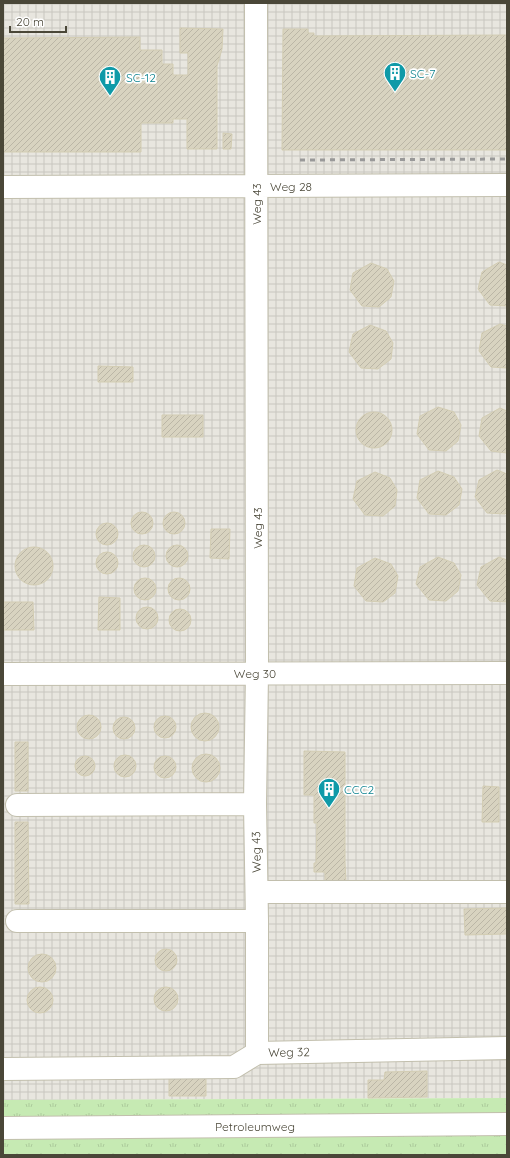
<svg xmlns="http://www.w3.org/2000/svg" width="510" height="1158" viewBox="0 0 510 1158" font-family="Quicksand,sans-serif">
<defs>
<pattern id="industrial-grid" width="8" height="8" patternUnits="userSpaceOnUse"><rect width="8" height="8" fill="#e8e6df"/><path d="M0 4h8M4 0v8" fill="none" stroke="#c8c7c0"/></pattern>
<pattern id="grass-tufts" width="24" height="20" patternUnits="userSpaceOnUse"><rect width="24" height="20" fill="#c6eab3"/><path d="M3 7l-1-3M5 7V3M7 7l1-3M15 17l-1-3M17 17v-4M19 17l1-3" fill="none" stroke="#acca9b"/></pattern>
<pattern id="building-hatch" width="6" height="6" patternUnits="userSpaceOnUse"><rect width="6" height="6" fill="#d8d3c0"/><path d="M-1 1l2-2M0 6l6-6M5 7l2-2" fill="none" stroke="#bbb6a6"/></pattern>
</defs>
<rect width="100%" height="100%" fill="#f6f5eb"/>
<path fill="url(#industrial-grid)" d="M3 3H507V1098L3 1100Z"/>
<path fill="url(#grass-tufts)" d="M507 1098V1115L3 1118V1100Z
M507 1134V1155H3V1138Z"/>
<path fill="url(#building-hatch)" stroke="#d3cdb3" d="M180 28 223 29 222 49 217 66V149H187V119H173V123H141V152H3V38L140 37V50H162V64H173V75H188V53H180Z
M283 29H308V33H314V36L507 35V150H282Z
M223 133 232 134 231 149H223Z
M499 262 507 265V306L490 305 478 289 482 272Z
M371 263 387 269 394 281 391 297 379 307 362 306 350 290 353 273Z
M500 324 507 326V368L491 367 479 351 482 333Z
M370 325 386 331 393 343 391 359 378 369 361 368 349 352 353 334Z
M98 366 133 367V382H98Z
M438 407 454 412 461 425 458 441 446 451 429 450 417 434 420 416Z
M500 408 507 411V453L491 451 479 436 482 418Z
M356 430a18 18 0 1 1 36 0a18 18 0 1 1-36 0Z
M162 415H203V437H162Z
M497 470 507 474V512L505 514 487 513 475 497 479 480Z
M438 471 454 477 462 489 459 505 446 515 429 514 417 498 420 480Z
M375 472 390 478 397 490 395 506 383 516 365 515 353 499 357 481Z
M131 523a11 11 0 1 1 22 0a11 11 0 1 1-22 0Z
M163 523a11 11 0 1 1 22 0a11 11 0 1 1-22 0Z
M96 534a11 11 0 1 1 22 0a11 11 0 1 1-22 0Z
M211 529H230L229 559 210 558Z
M166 556a11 11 0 1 1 22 0a11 11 0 1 1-22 0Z
M133 556a11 11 0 1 1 22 0a11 11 0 1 1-22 0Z
M15 566a19 19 0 1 1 38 0a19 19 0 1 1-38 0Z
M96 563a11 11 0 1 1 22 0a11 11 0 1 1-22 0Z
M438 557 454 563 461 575 458 591 446 601 429 600 416 584 420 567Z
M499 557 507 560V602L490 601 477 585 481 567Z
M375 558 391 564 398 576 395 593 383 602 366 601 354 586 357 568Z
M168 589a11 11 0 1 1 22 0a11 11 0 1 1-22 0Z
M134 589a11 11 0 1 1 22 0a11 11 0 1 1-22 0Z
M99 597 120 598V630H98Z
M3 602H33L34 630H3Z
M136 618a11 11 0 1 1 22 0a11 11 0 1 1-22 0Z
M169 620a11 11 0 1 1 22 0a11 11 0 1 1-22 0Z
M191 727a14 14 0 1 1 28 0a14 14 0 1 1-28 0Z
M77 727a12 12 0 1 1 24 0a12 12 0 1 1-24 0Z
M154 727a11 11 0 1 1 22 0a11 11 0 1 1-22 0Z
M113 728a11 11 0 1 1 22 0a11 11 0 1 1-22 0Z
M15 742H28V791H15Z
M304 751 345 752V862L346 882H325V872H314V863H316L317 823H314V795H304Z
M192 768a14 14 0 1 1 28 0a14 14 0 1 1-28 0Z
M114 766a11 11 0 1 1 22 0a11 11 0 1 1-22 0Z
M154 767a11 11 0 1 1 22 0a11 11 0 1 1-22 0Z
M75 766a10 10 0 1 1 20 0a10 10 0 1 1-20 0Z
M483 786 499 787V822H482Z
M15 822H28L29 904H15Z
M507 908V934L465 935 464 909Z
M155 960a11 11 0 1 1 22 0a11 11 0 1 1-22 0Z
M28 968a14 14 0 1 1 28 0a14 14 0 1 1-28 0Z
M27 1000a13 13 0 1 1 26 0a13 13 0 1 1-26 0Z
M154 999a12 12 0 1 1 24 0a12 12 0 1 1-24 0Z
M427 1071V1097L368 1098V1080H384L385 1072Z
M169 1077H206V1096H169Z"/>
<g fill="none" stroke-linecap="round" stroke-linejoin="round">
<g stroke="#c2bfad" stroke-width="24">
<path id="minor" d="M256 3 257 673 255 804 257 921V1053
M3 187 507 185
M3 674 507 673
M17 805 255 804
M257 892H507
M17 921H257
M3 1069 234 1067 257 1053 507 1048
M3 1128 507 1124"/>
</g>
<use href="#minor" stroke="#fff" stroke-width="22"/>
<path stroke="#999" stroke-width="3" stroke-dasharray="5 5" stroke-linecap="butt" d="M300 160 507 159"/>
</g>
<defs>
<g id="building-pin" transform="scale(1.15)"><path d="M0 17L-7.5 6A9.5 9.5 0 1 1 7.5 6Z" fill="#0f9aa8" stroke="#fff"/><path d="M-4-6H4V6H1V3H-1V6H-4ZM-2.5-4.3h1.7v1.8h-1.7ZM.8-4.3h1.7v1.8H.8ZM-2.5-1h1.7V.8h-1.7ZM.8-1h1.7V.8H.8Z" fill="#fff"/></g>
</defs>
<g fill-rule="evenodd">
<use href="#building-pin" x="395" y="73"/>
<use href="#building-pin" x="110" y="77"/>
<use href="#building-pin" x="329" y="789"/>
</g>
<g text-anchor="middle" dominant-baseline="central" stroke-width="3.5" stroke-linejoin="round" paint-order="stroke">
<g font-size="12" fill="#0d838f" stroke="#fff" text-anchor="start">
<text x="410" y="73">SC-7</text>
<text x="126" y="77">SC-12</text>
<text x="344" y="789">CCC2</text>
</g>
<g font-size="12" fill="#4a4738" stroke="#fff">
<text x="291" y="186">Weg 28</text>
<text transform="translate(256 204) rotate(-90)">Weg 43</text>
<text transform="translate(257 528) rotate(-90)">Weg 43</text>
<text x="255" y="673">Weg 30</text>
<text transform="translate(256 852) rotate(-91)">Weg 43</text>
<text transform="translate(289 1052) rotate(-1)">Weg 32</text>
<text x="255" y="1126">Petroleumweg</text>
</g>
</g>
<rect width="510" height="1158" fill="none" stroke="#4a4738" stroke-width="8"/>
<path d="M10 26v6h56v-6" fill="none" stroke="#4a4738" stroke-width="2"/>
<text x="16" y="26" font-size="12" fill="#4a4738" stroke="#ffffff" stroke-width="3" paint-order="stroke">20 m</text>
</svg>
